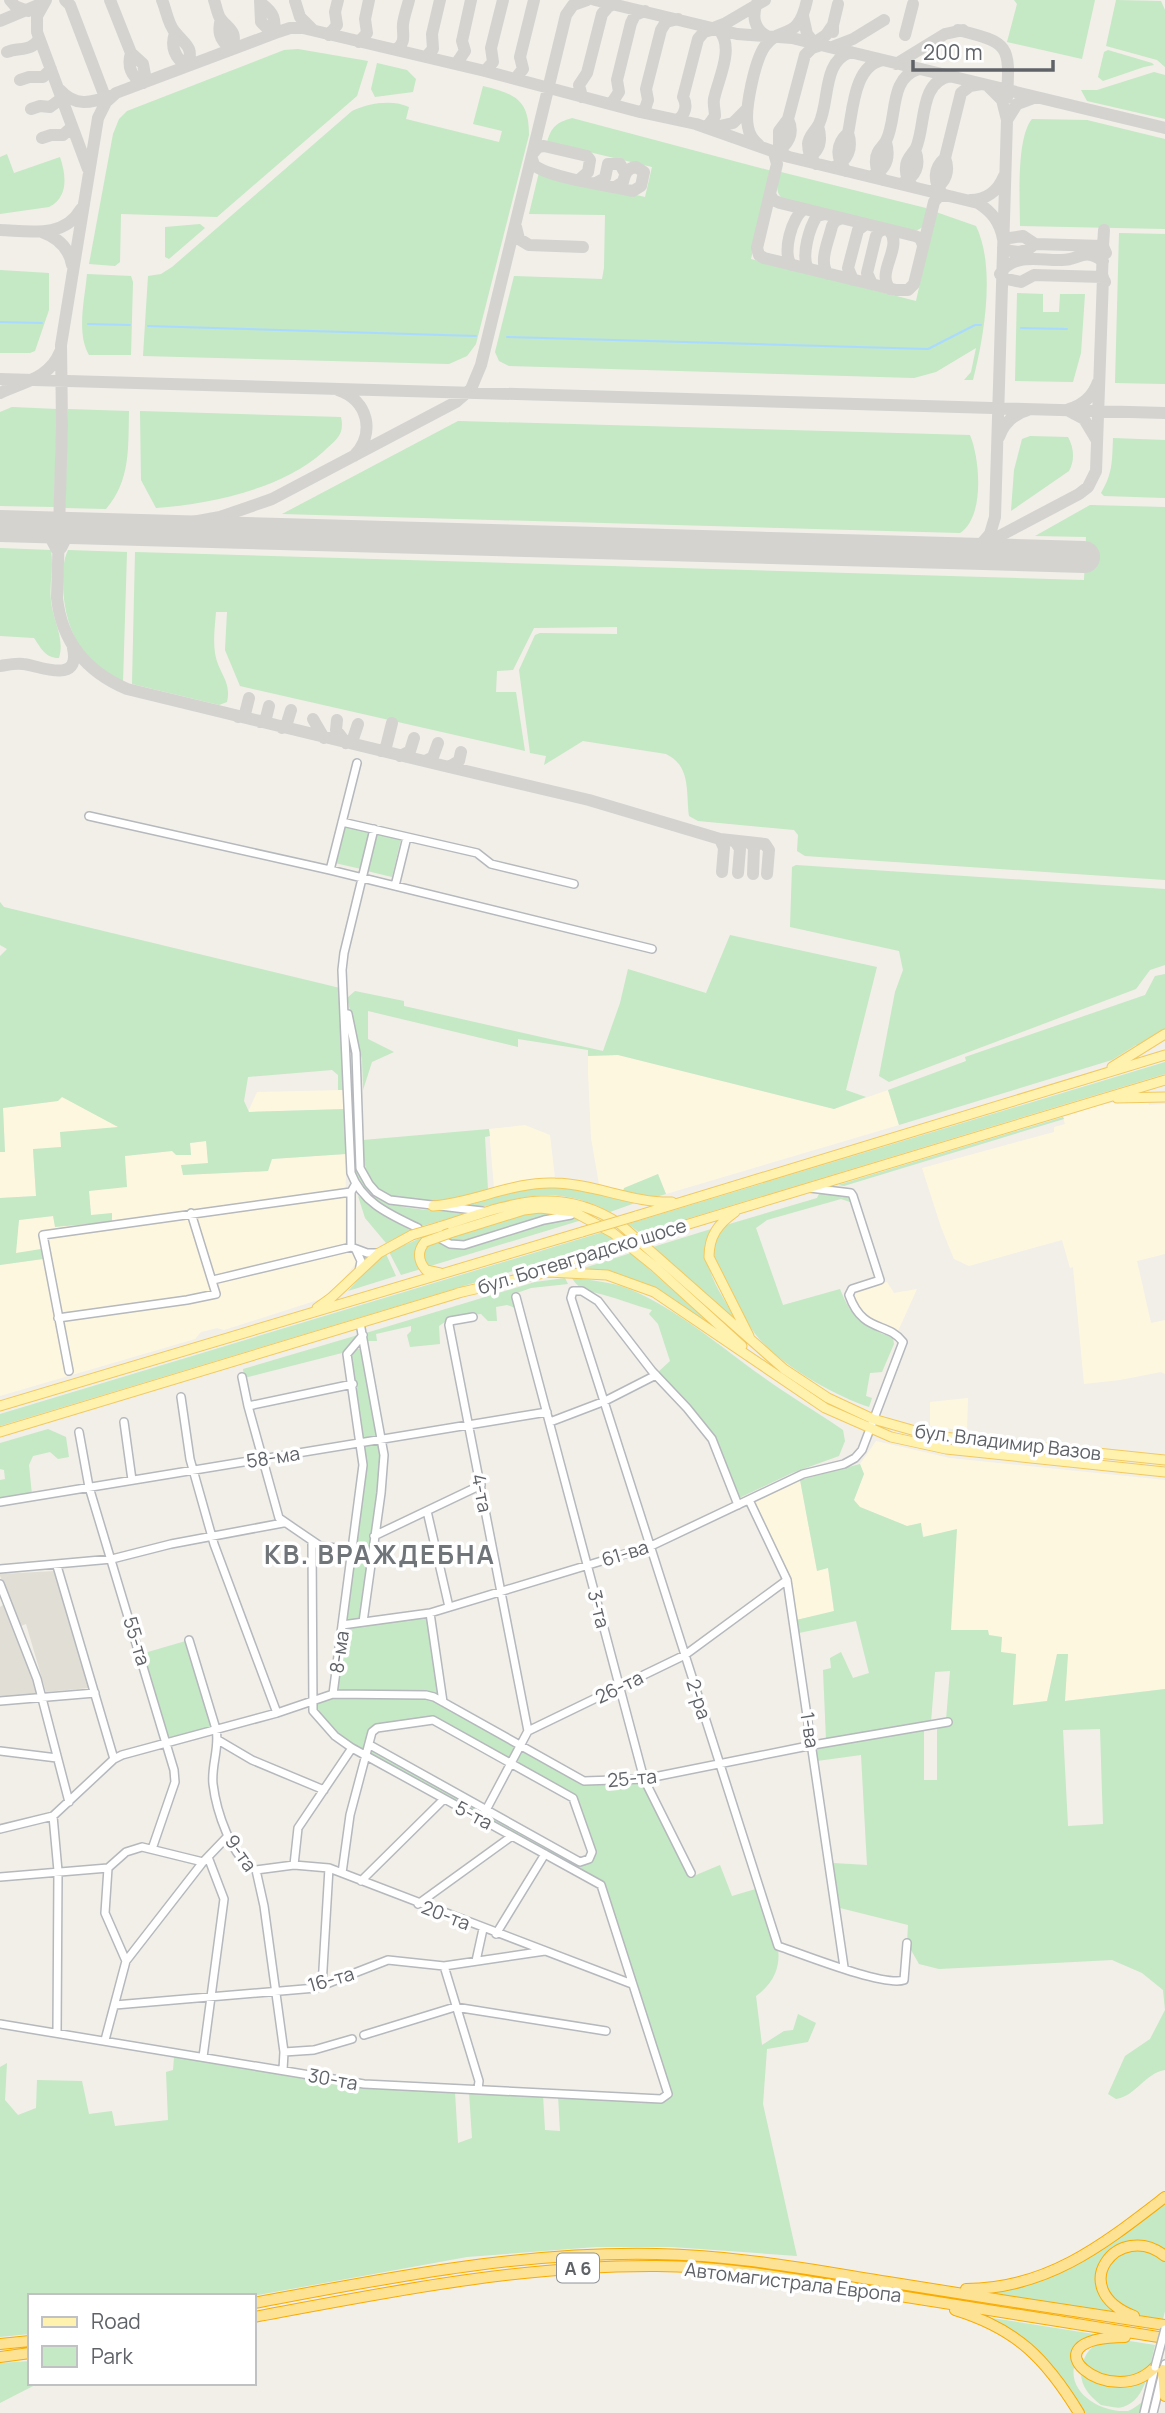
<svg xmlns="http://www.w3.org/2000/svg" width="1165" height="2413" viewBox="0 0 1165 2413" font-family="Manrope,sans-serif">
<rect width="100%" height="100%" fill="#f1efe8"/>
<path fill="#fef7e0" d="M618 1055 834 1109 888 1090 899 1125 666 1194 658 1174 623 1191 599 1184 591 1138 588 1072V1056Z
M344 1090 345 1109 248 1112 257 1092Z
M62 1097 81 1104 120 1128 61 1147 33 1150 36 1196 0 1198V1152L5 1151 3 1108 57 1101Z
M1122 1101H1148L1149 1105 1165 1104V1254L1137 1261 1151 1323 1165 1320V1374L1161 1372 1120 1380 1084 1384 1073 1267 1070 1268 1062 1240 969 1266 954 1259 941 1227 922 1168 1054 1132V1127L1065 1124 1063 1117 1100 1105Z
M525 1125 550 1135 555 1178 527 1180 494 1188 489 1129Z
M207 1141 208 1164 181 1166 184 1175 268 1171 271 1159 346 1154 345 1252 355 1254 357 1262 341 1282 321 1299 224 1330 217 1328 201 1332 195 1339 0 1396V1265L43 1259 15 1254 19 1220 54 1216 55 1226 91 1215 89 1191 124 1156 172 1151 191 1154 190 1143Z
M887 1282 894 1293 917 1289 898 1331 870 1320 859 1310 851 1291Z
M968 1398 967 1431 930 1426V1402Z
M876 1441 950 1458 1165 1480V1689L1064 1701 1068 1655 1057 1654 1047 1701 1013 1705 1001 1652 988 1635 951 1630 920 1523 907 1526 860 1507 854 1500 864 1474 860 1464Z
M800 1480 817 1570 828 1567 834 1612 796 1620 789 1579 753 1502Z"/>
<path fill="#e1ded6" d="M55 1571 89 1688 46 1692 26 1624 21 1626 0 1576V1574Z
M3 1605 33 1678 37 1695 0 1698V1607Z"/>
<path fill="#c5e8c5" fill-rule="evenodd" d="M1014 0H1095L1082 59 1007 42 1017 4Z
M1116 0 1161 1 1165 10V67L1157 60 1106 46Z
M298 49 368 61 357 96 217 217 121 214 120 262 115 266 89 264 113 134 119 119 127 111 284 50Z
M1108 50 1152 63 1154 65 1144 67 1103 81 1098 77 1104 52Z
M377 63 407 70 416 79 413 92 375 97 371 89Z
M1154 72 1165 75V119L1087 101 1081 90H1097Z
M483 86C515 94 529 99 529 135L476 344 467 356 449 364 143 356 148 276 161 274 172 267 352 111C368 103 393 99 409 107L406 119 499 142 502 131 473 124Z
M572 118 772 171 751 259 916 301 936 212 976 226C996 267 984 337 973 380H964L971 372 976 348 936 372 914 378 509 366 499 361 495 352 514 276 602 279 604 268 605 215 529 214 539 172 645 197 652 167 547 142C552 126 556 123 572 118Z
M1032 119 1087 120 1165 139V229L1020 226C1020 200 1016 138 1032 119Z
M7 154 14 173 60 157C66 175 69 197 49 207L0 214V157Z
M781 172 926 208C931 221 923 231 910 232L788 202C774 196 776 184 781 172Z
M200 224 205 228 169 259 165 257V227Z
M1119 233 1165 234V384L1115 383Z
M0 270 49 273V310L35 351 30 353H0Z
M87 274 131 276 133 282 131 355H89C76 333 85 298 87 274Z
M1017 293 1043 294V312H1059L1060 294H1085L1081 353 1073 382 1015 381Z
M12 407 57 409 54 507 0 506V412Z
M68 409 129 411C128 447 131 480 106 509L65 508Z
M140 411 341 417C345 435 336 440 323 452 282 489 210 504 156 508L141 480Z
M458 421 970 435C980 459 985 517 960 533L282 514Z
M1030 436 1068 437C1074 448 1075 460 1069 471L1011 511 1014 470 1022 439Z
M1113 438 1165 440V498L1104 496 1101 493C1113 473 1112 461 1113 438Z
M1090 505 1165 507V880L805 856 797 851 798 835 794 830 698 821 689 816C686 791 691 766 666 754L583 741 544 765 546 756 530 753 519 670 535 635 540 633 617 634V627L534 628 513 670 497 671 496 692H516L525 751 240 686 225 650 227 612H216C215 625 213 640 215 653 218 673 232 681 227 702L219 705 132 684 135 552 1084 580 1086 537 1035 536Z
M0 548 51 550C54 567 49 584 51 601 53 621 65 638 59 658 45 658 41 648 34 638L0 636Z
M68 550 127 552 123 682C81 666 63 625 63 582 63 571 63 561 68 550Z
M344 826 370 832 361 869 335 863Z
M376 833 401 839 392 877 367 871Z
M796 865 1165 889V965L1150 970 1136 989 889 1082 879 1076 895 992 903 970 899 951 790 927 792 867Z
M0 902 4 907 340 988 344 1090H338V1075L332 1070 248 1077 244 1101 249 1112 345 1109 346 1154 272 1159 268 1171 183 1175 181 1165 208 1163 206 1141 190 1143 191 1155H176L172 1151 125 1156 127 1187 89 1191 91 1215 112 1213V1222L55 1227 53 1216 19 1220 16 1253 41 1249 43 1259 0 1265V1198L36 1196 33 1149 61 1147 60 1132 118 1127 62 1097 58 1101 3 1108 5 1152H0V956L7 949 0 945Z
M730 935 877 967 846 1090 866 1097 834 1109 618 1055 588 1056V1050L518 1039V1047L368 1011V1039L394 1052 372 1062 363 1090 362 1059 347 998 355 991 404 1001V1006L603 1051 620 1003 628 969 706 993Z
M1165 974V1032L1140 1046 1136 1045 1112 1060 899 1125 888 1090 966 1061 965 1057 1145 995 1155 976Z
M1165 1062V1074L653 1229 640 1233 628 1224Z
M1063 1117 1064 1119 844 1186 838 1185Z
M489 1129 490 1136 485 1137 488 1190C437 1205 358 1217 363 1140Z
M354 1141H355C356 1149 355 1159 357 1168 369 1216 429 1207 466 1214L422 1226C399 1215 364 1203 356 1175 353 1165 354 1152 354 1141Z
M658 1174 666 1194 656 1197 623 1191 624 1188Z
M548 1186 584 1190 635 1203 610 1212C584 1198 556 1192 526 1197 503 1201 485 1209 462 1207L512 1192Z
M819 1194C831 1194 846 1192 853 1203L841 1199 767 1220 756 1228 783 1305 840 1289C852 1319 863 1326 893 1338L894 1344 882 1372 870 1373 866 1396 872 1398 869 1407C836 1397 777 1363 756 1335 745 1321 737 1304 729 1288 715 1262 705 1250 726 1225L817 1198Z
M358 1196 414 1229 386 1243 365 1218Z
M541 1212 556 1213 463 1242 445 1238 519 1215Z
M574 1217 582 1220 427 1267 423 1252 428 1243 438 1240 452 1246 561 1219Z
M711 1229C696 1265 722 1293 738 1324L653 1247Z
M603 1232 616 1240 0 1426V1414Z
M425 1236 421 1269 401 1275 389 1252Z
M631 1253 721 1333C678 1304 638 1274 584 1268Z
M386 1254 396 1276 348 1291 374 1263Z
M565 1278 568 1284 531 1288 514 1294 518 1309 507 1305 496 1307 497 1321H488L481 1314 452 1317 439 1326 440 1344 410 1347 407 1335 411 1331V1326L376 1334 377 1341H368L366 1333 535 1282Z
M572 1278C591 1280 611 1282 629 1289 676 1308 722 1348 763 1377 789 1396 817 1412 843 1430L845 1441 839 1456 792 1473 737 1499 714 1442 657 1373 670 1361 658 1324 649 1314 652 1310C636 1306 620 1299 604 1295 591 1291 579 1291 572 1278Z
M358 1335 342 1353 244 1378 243 1369Z
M354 1349H363L384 1455 363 1622 430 1613 443 1702 583 1781 644 1779 691 1873 696 1875 720 1865 732 1896 759 1888C772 1928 797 1966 756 1996L762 2045 784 2031 793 2030 798 2014 816 2023 808 2042 767 2049 763 2104 797 2256 672 2247H596L467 2257 253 2296H30V2334L0 2337V2067L7 2063 5 2100 18 2115 36 2108 37 2080 82 2081 89 2114 112 2111 115 2126 168 2120 166 2072 173 2070 174 2057 361 2088 455 2092 458 2143 472 2138 469 2092 543 2095 545 2130 560 2131 558 2095 669 2099 601 1885 352 1748 323 1723 311 1701 333 1694 363 1465 347 1354ZM433 1720 573 1798 592 1852 585 1862 370 1745 372 1732Z
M48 1429 66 1437 69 1457 58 1459 50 1452 33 1456 29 1465 32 1495 0 1499V1480L5 1479 4 1470 0 1469V1443Z
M860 1464 864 1474 854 1500 860 1507 907 1526 921 1523 923 1537 957 1529 951 1630H988L989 1635 1002 1637 1001 1652 1016 1654 1013 1705 1047 1701 1057 1654H1068L1065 1701 1165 1689V2070C1145 2073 1136 2096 1116 2099L1108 2094 1125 2056 1150 2039 1165 2010 1163 1990 1142 1973 1112 1960 939 1969 919 1964 907 1943 908 1925 840 1908 833 1863 867 1865 861 1755 817 1761 813 1745 924 1727V1780H937V1726L946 1720 950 1671 935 1672 931 1722 826 1740 823 1670 831 1668 830 1658 841 1652 853 1678 869 1673 856 1621 799 1633 796 1620 834 1611 828 1568 817 1571 800 1480ZM1100 1729 1103 1824 1068 1826 1063 1730Z
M189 1640 216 1729 168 1743 141 1654Z
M1165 2199V2252L1150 2243 1106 2257 1098 2287 1136 2318 960 2291 1027 2285Z
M1146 2248 1165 2260V2311L1163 2319 1135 2315 1108 2297 1104 2271 1121 2252Z
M986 2317 1100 2335C1091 2341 1082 2348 1077 2358 1062 2389 1098 2413 1128 2411 1133 2409 1138 2405 1142 2402L1140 2413H1081L1064 2384Z
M1123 2340 1155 2345C1150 2364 1147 2400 1123 2407 1117 2409 1108 2406 1101 2405 1085 2393 1075 2378 1085 2357 1088 2351 1093 2345 1101 2342 1108 2340 1116 2340 1123 2340Z
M30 2361V2383H39L0 2403V2363Z"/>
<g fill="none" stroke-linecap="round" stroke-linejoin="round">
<path stroke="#aadaff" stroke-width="2" d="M0 322 42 323
M88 324 130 325
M148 326 476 336
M1021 328 1067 329
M507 337 928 349 975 325H981"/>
<path stroke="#d4d3d0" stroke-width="12" d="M10 0 15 6 28 11
M46 0 37 16V32L88 169
M65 0 70 5 105 97
M110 0 131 53 143 64 145 75 143 83C131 77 127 66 131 53
M162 0C166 9 168 25 175 32 185 45 195 47 187 66 175 58 170 47 175 33
M214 0C216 5 217 13 220 18 229 30 238 30 232 49 221 42 217 32 221 19
M260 0 261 22 273 34C277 20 273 12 262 4
M595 0 737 34 792 38 1165 128
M295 1 300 17 312 29
M757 3C752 16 754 29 767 36
M803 16 807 34 814 43 826 35 833 25
M0 21 43 3
M713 28 726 23 765 0
M958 30C1010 43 1010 45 1007 98
M833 32V25L838 4
M329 35 337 25 335 12 338 0
M905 35 913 4
M359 42 367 33 365 19 369 0
M832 47 853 39 884 20
M396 50C407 41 402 35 403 24 404 16 407 8 409 0
M7 52C19 47 31 52 39 39
M426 57 433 49 432 34 440 0
M456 64 465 51 462 41 471 0
M896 64 945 34 963 30
M485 71 493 62 491 48 503 0
M515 79 523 69 520 57 534 0
M20 80 29 77H43L51 69
M60 90C75 107 91 103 110 96
M582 97 579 85 587 73 602 14 608 7 616 3
M611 104 619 92 617 80 631 23 635 15 645 11
M31 109 40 106 50 107 62 98
M640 112 645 109 648 100 646 89 661 30 666 22 678 19
M678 120C685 114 688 106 683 97L698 39 704 32 715 29
M1007 120 1017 104 1036 97
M707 127 715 116C715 110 713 105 714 99 718 79 735 48 719 30
M711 128 733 123 746 110
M42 138 51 135H63L72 127
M759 145C753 140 749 134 748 127 744 110 755 60 765 46 781 24 798 43 807 0
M534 152 538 147 544 146 587 156 590 160 588 172 580 179
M774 153 777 164 757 248 759 255 764 258 896 290H908L914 284 934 202 938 197 944 195
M775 153C788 145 795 134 788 119
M785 156 779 145V131L788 119 805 55 812 48 821 45
M532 159 534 165C549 178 611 186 633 191L641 186 644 172 636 167C627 168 625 174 623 182L615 187
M804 160C819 153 823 142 818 126
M816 164C811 157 808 152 808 144 809 135 815 132 819 124 830 101 822 61 851 52
M834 167C848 161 853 148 848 133
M846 171C836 158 835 145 848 133 853 110 854 65 883 60
M872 176C887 169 890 157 886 142
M883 180C879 174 875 168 876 160 876 151 882 148 886 141 898 118 888 78 919 69
M596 183 605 178 608 164H620L625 173
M901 184C916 177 921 165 915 150
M913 187C908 181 905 175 906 167 906 158 913 154 916 148 926 125 919 82 950 76
M934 190C946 182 950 171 945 158
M770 194 773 200 780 203 915 236 920 238 923 245
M943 195C933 182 933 168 945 158L961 93 970 86 981 84
M970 200C986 200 998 191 1004 176
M516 227 519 239 529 245 583 247
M0 230C29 231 64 239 81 209
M889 230C904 247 875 272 890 289
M1104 230 1103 246 1106 253
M42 232C59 238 69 248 72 265
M1003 239 1023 236 1035 244
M1003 248C1015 254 1025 253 1035 244L1103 246 1102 276 1105 282
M792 265C781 256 792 214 805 209
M810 269 807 267C802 254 809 228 817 216L825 214
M828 274C818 262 829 240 832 226L835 221 842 218
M1000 274C1013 252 1041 261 1062 260 1080 260 1083 247 1103 261
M1002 278 1021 282 1034 275
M853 280 848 268 858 230 866 224
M872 284 867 273 876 236 879 231 886 229
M0 379 1165 413
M338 390C368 400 376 433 354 456
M0 393C23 382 50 378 60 352
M1069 409C1083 405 1093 396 1098 382
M1069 411 1084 419 1096 439
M999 437C1004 423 1013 414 1028 410
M33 527 49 535 57 550
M132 530 165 527 220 517 272 499 456 402 471 389 481 365 566 15 573 5 587 0
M61 548 67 536 83 528
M978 548 990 534 995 517 1007 120 1002 100 989 87
M961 554 973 550 1079 494 1088 487 1096 471 1103 277 1034 275
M0 666C7 665 15 663 23 664 38 665 81 686 73 648
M238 717 245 714 249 698
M313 719 324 738
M337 720 336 730 346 743 353 739 358 724
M260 722 266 718 269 706
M282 728 287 723 291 710
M381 751 386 747 392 723
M461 752 459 761 449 767 127 689C87 672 62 643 57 598L62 426 61 345 98 118 106 102 116 93 278 32 290 28H303L485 71 640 112 696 124 789 157 978 203C992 212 1000 222 1003 239
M400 756 410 751 414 738
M425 761 433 757 438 743
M449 767 589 800 720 839 765 844 769 850 767 874
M720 839 724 848 722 872
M735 841 740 849 738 873
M748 842 754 847 753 874"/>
<path stroke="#d4d3d0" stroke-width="32" d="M0 526 1084 557"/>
<g stroke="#b5b8bc" stroke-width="10">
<path id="minor" d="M89 816 330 870 652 949
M342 822 477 853 491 864 574 884
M374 829 344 953 342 970 351 1173C362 1203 391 1215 418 1228
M330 870 357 763
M395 886 407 837
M348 1014 356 1053 360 1168 369 1184 376 1192 390 1200 482 1211
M351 1192V1247
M441 1239 450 1244 464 1245 544 1220 571 1215
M356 1250 361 1261 359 1272
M213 1280 351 1247 367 1253H379
M516 1297 644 1779 691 1873
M473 1317 450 1321 449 1325 528 1731
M58 1318 187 1300 216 1294 191 1213
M360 1323 384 1455 381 1493 363 1622
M69 1371 43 1235 351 1192 355 1185
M242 1377 248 1406 279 1518 320 1546 352 1550
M181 1397 190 1459 214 1544 277 1713
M248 1406 353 1384
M124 1422 132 1480
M550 1422 605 1401 656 1375
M79 1432 89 1487 174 1770 175 1782 152 1849
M749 1500 787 1580 844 1967
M0 1502 547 1412
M738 1505 712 1439 687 1408 652 1371 598 1301 582 1291H573L571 1298 778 1946C802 1954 884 1987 904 1980L907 1943
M427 1511 449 1607
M374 1536 481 1485
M57 1566 114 1759
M0 1569 112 1559 171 1544 283 1523
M0 1584 37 1679 69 1802
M430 1613 443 1702
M342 1625 430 1613 651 1546 803 1474 844 1464 855 1458 862 1450 903 1342C887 1321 863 1334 849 1295L852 1289 880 1280 853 1196 851 1193 810 1188
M189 1640 216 1729C220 1747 211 1765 213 1784 216 1809 231 1859 256 1870L264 1906 284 2052 283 2070
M333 1694 363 1465 347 1354 363 1335
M0 1701 95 1693
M218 1740 252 1760 324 1790
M0 1751 57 1758
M485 1812 528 1731 685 1655 787 1580
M53 1816 58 1871 57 2033
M0 1829 53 1816 114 1759 122 1755 277 1713 333 1694 426 1695 434 1697 584 1781 644 1779 813 1745 948 1722
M294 1865 298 1828 352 1748
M256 1870 294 1865 329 1868 632 1984
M342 1873 350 1815 372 1732 377 1728 433 1720 573 1798 592 1852 589 1859 580 1862 370 1745
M0 1877 108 1868
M361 1881 444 1799
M418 1904 512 1836
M496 1934 545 1854
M126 1961 105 1913 108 1868 126 1852 142 1847 203 1862
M476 1961 483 1929
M444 1966 479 2081 478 2089
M322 1986 329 1868
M115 2005 316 1988 388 1960 444 1966 545 1951
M0 2024 364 2084 661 2099 668 2094 601 1885 352 1748 335 1736 313 1711 312 1542
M364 2035 455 2007 606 2031
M105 2040 126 1961 203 1862 227 1837
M284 2052 314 2050 352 2039
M203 2057 224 1899 208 1857
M1144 2413 1155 2367
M1153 2413 1165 2364"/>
</g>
<g stroke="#f2c960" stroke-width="11">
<path id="major" d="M1112 1067 1165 1034
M1117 1098 1165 1097
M433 1206C474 1203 514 1181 555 1183 595 1184 632 1203 672 1202
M735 1212C718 1224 709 1236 709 1257L749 1336
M636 1216 1165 1055
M439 1227C506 1206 556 1182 620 1224L784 1369 828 1398 873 1419 933 1436 1165 1460
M450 1233 524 1210 540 1208 574 1212 613 1233 654 1266 742 1346
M659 1233 1165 1080
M425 1242C417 1251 418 1261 426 1270L440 1273
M539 1269 605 1249
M458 1293 548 1272 607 1275 654 1292 825 1408 891 1437 946 1449 1165 1472
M317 1308 331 1298 379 1253 412 1235
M0 1406 582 1232
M0 1432 462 1292"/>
</g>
<g stroke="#f9ab00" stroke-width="12">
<path id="highway" d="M966 2289C1048 2289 1104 2244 1165 2197
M254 2303C387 2278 521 2251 657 2254 734 2255 812 2270 888 2282 980 2297 1073 2311 1165 2325
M955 2310C1017 2329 1046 2359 1079 2413
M1134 2316C1064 2289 1119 2219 1165 2256
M254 2317C388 2292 521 2265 657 2266 726 2266 794 2279 862 2290 963 2306 1064 2322 1165 2338
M1125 2337C1019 2338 1112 2413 1155 2367
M0 2344 30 2341
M0 2357 30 2353
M1163 2370 1165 2396"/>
</g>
<use href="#minor" stroke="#fff" stroke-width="7"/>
<use href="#major" stroke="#fff2af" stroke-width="9"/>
<use href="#highway" stroke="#fde293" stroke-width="10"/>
<g stroke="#b5b8bc" stroke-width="10" stroke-linecap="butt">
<path id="minor-bridge" d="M1155 2367 1165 2329"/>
</g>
<g stroke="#f2c960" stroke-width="11" stroke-linecap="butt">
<path id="major-bridge" d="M582 1232 636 1216
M412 1235 439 1227
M425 1242 450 1233
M605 1249 659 1233"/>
</g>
<use href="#minor-bridge" stroke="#fff" stroke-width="7"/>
<use href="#major-bridge" stroke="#fff2af" stroke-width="9"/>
</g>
<g text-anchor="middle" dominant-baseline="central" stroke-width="7" stroke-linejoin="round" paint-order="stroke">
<rect fill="#fff" stroke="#8f9295" stroke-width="2" x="557" y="2253.5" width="42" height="29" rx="5"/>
<g font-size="18" font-weight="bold" fill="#5f6368">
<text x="578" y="2268">A 6</text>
</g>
<g font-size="19" fill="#5f6368" stroke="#fff">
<text transform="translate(582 1256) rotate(-17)">бул. Ботевградско шосе</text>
<text transform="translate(1008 1442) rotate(7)">бул. Владимир Вазов</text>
<text transform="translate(273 1457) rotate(-9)">58-ма</text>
<text transform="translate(482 1493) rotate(79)">4-та</text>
<text transform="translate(625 1553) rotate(-17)">61-ва</text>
<text transform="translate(599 1609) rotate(76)">3-та</text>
<text transform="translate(137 1641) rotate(73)">55-та</text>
<text transform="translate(339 1652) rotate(-82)">8-ма</text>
<text transform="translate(619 1687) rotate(-26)">26-та</text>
<text transform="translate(699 1699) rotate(72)">2-ра</text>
<text transform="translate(810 1730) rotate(81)">1-ва</text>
<text transform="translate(632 1778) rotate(-5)">25-та</text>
<text transform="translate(474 1815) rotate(28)">5-та</text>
<text transform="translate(241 1853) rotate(55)">9-та</text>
<text transform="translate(446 1915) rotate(21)">20-та</text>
<text transform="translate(331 1979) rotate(-16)">16-та</text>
<text transform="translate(333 2079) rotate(10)">30-та</text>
<text transform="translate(793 2282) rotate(7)">Автомагистрала Европа</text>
</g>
<g font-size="26" font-weight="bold" letter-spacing="2" fill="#70757a" stroke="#fff">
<text x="380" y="1554">КВ. ВРАЖДЕБНА</text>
</g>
</g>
<rect x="28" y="2294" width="228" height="91" fill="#ffffff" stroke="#bfc1c3" stroke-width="2"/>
<rect x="42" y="2317" width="35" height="10" fill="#fff2af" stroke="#bfc1c3" stroke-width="2"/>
<text x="91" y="2329" font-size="21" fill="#5f6368">Road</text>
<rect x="42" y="2346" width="35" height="21" fill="#c5e8c5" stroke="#bfc1c3" stroke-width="2"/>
<text x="91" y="2364" font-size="21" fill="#5f6368">Park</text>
<path d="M913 60v10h140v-10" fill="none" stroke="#5f6368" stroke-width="3.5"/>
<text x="923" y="60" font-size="21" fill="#5f6368" stroke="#ffffff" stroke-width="5" paint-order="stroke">200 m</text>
</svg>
